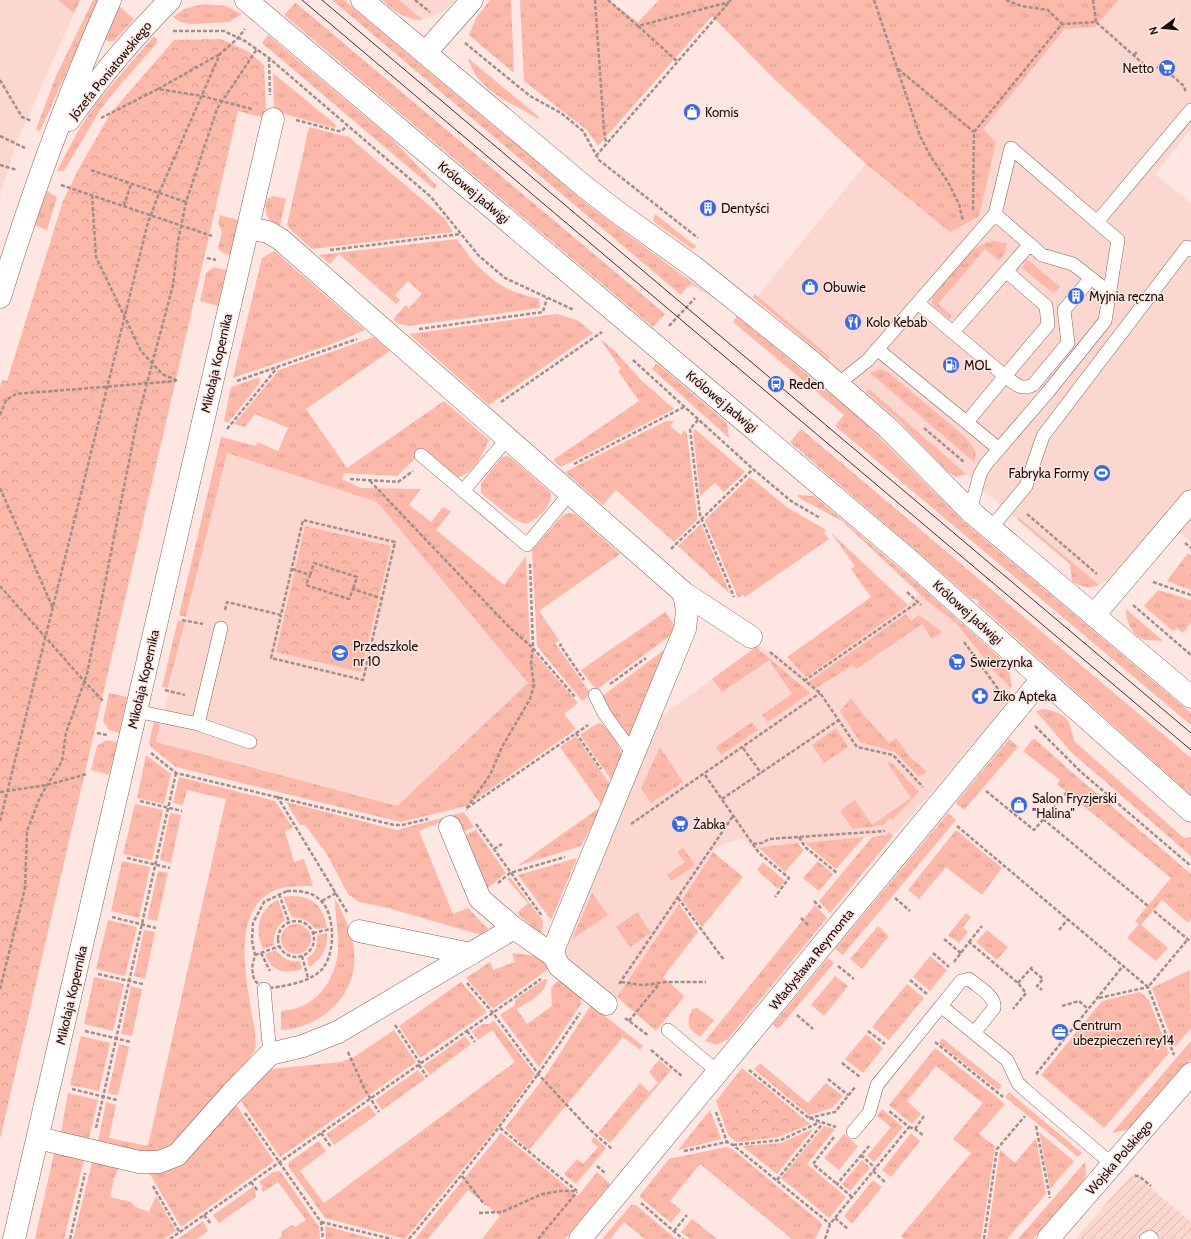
<svg xmlns="http://www.w3.org/2000/svg" width="1191" height="1239" viewBox="0 0 1191 1239" font-family="Cabin,sans-serif">
<defs>
<pattern id="industrial-furrows" width="10" height="10" patternUnits="userSpaceOnUse"><rect width="10" height="10" fill="#fcd7cf"/><path d="M-1 1l2-2M0 10L10 0M9 11l2-2" fill="none" stroke="#d7b7b0"/></pattern>
<pattern id="grass-tufts" width="24" height="20" patternUnits="userSpaceOnUse"><rect width="24" height="20" fill="#fcb8a9"/><path d="M3 7l-1-3M5 7V3M7 7l1-3M15 17l-1-3M17 17v-4M19 17l1-3" fill="none" stroke="#d79d90"/></pattern>
<pattern id="forest-crowns" width="20" height="18" patternUnits="userSpaceOnUse"><rect width="20" height="18" fill="#fcb8a9"/><path d="M2 6a3 3 0 1 1 6 0M12 15a3 3 0 1 1 6 0" fill="none" stroke="#d79d90"/></pattern>
</defs>
<rect width="100%" height="100%" fill="#fee7e2"/>
<path fill="#fcd7cf" d="M0 0H58L74 13 16 144 0 196Z
M396 0H455L443 12 429 18 417 20 397 12Z
M1119 0H1191V129L1155 174 1191 203V542L1163 517 1112 576 1099 585 1088 587 1072 581 1070 564 991 497 966 474 957 477 948 472 897 419 755 299 866 164 950 232 982 129 1066 29 1095 27Z
M227 453 377 502 528 683 397 806 156 742Z
M924 590 1002 660 1009 672 1011 688 1008 701 989 725 893 836 889 833 886 835 753 849 742 838 717 847 605 1015 547 970 551 967 649 725 758 646 794 664 806 677 897 613Z"/>
<path fill="url(#industrial-furrows)" d="M1134 1172 1139 1178 1191 1222V1239H1075Z"/>
<path fill="url(#grass-tufts)" d="M58 0H80L74 13Z
M93 0H99L40 131 36 129 56 76Z
M332 0H344L592 208 716 300 693 285 687 287 681 295Z
M382 0H399L423 20C406 20 394 11 382 0Z
M490 0H511L514 73 469 35 476 18Z
M520 0H608L638 22 659 0H1119L1095 27 1065 29 983 129 996 142 979 216 950 232 866 164 773 78 712 16 598 146 587 130 524 81Z
M297 1 296 3 665 314 653 327 284 15Z
M117 4 134 19 114 41H107L105 39Z
M204 4 226 6 242 14 229 22 191 24 180 22 173 17 184 9Z
M268 35 392 139 437 186 434 189 262 43Z
M154 36 157 39V43L114 92 100 110 64 171H57L78 131 97 102Z
M468 58 539 117 538 119C511 102 478 92 468 58Z
M273 73 336 125 335 128 274 111Z
M309 127 349 137 445 219 453 232 312 249 292 231 287 225Z
M47 191 57 197 47 230 34 225Z
M274 196 286 199 279 230C268 221 263 213 267 199Z
M655 214 697 247 692 249 653 221Z
M220 215 238 220 230 255 223 253 218 248 222 232 218 223Z
M457 239C469 258 486 277 506 288 516 293 528 296 539 299L540 308 408 326 397 323 393 319 406 305 409 308 422 294 408 281 395 295 400 300 396 304 339 254 330 264 319 255Z
M992 241 1007 243 1005 253 999 261 985 249 938 304 951 315V318L949 319 932 304V295C948 277 968 246 992 241Z
M274 251 365 330 329 345 233 378 262 258Z
M1026 260H1028L1060 287 1053 293 1022 268Z
M214 267 226 270 218 306 200 301 206 273Z
M755 294 830 357 828 359 755 299 753 297Z
M557 314 577 320 593 333 489 405 409 334Z
M737 316 864 422 964 522 1191 713V725L835 426 844 415 733 322Z
M374 337 390 351 306 409 347 468 444 401 489 440C483 454 473 475 457 477L424 450 397 476 345 473 342 479 361 488 421 489 409 505 431 522 443 507 451 511 436 530 504 585 526 556 530 648 578 703 564 714 576 729 466 806 401 822 176 767 151 747 149 743 154 722 160 724 156 742 397 806 528 683 377 502 227 453 186 617 179 615 221 437 256 446 257 442 278 451 288 428 255 414 245 427 234 424 279 370Z
M600 339 614 350 640 379 674 409 561 467 553 460 639 401 618 371 621 369Z
M657 363 727 423 729 438 652 369Z
M881 369 889 373 956 429 968 440 976 453 974 462 870 373Z
M257 378H260L259 384 228 423 224 421 231 387Z
M869 389 966 474 957 477 948 472 897 419 866 392Z
M666 421H674L670 426 681 435 685 430 687 435 697 514V520L674 542 616 490 603 505 565 472Z
M695 429 745 472 724 492 715 483 700 496 693 431Z
M801 429 1191 758V795L978 604 979 601 976 599H972L790 442Z
M507 456 510 457 551 493C552 507 537 520 525 524L512 518 481 493V483L502 457Z
M750 477 788 508 826 530 824 533 829 539 745 597 743 595 738 598 705 520Z
M798 495 814 496 918 584 998 656C1007 665 1012 675 1011 688L997 674 956 623 926 600 842 521 801 499 797 496Z
M569 513 575 514 620 554 539 611 559 640 555 643 591 694 582 701 537 646 532 550 563 515Z
M1018 517 1099 585C1090 589 1080 587 1072 581L1070 564 1018 520Z
M701 524 730 594 678 546Z
M831 533 908 605 806 677 787 657 871 597 851 569 855 566Z
M1188 553 1191 556V590L1167 581Z
M1158 590 1191 600V623L1183 633 1177 628 1173 631 1144 606Z
M1126 609 1162 640 1161 641C1155 640 1146 641 1142 639 1131 634 1126 620 1126 609Z
M665 612 678 630 596 690 581 670Z
M906 614 911 621 919 615 942 632 932 639 922 624 856 669 853 665 816 688 808 682Z
M178 620 185 622 168 688 162 687Z
M668 647 631 742 601 697Z
M756 647 810 693 768 722 762 715 792 694 769 660 722 692 712 679Z
M109 693 127 697 119 733 109 730 103 721Z
M851 698 863 714 889 743 896 738 909 756 926 771 924 774 918 776 895 752 860 742 840 711Z
M1045 709C1069 715 1069 719 1074 741L1184 838 1191 837V856L1070 751 1036 711Z
M752 722 758 730 721 755 716 747Z
M600 723C612 732 618 743 623 757L613 782 580 735 593 726Z
M836 728 848 747 824 763 812 745Z
M576 736 611 786 602 806 581 846 517 866 602 806 560 747Z
M1009 739 1018 747 964 810 956 803Z
M1035 739 1075 775 1191 874V919L1188 923 1162 900 1141 925 1168 948 1156 961 1127 938 1139 924 1135 921 1171 878 1057 784 1060 780 1023 751 1032 740Z
M106 740 117 742 109 775 91 770 97 746Z
M660 747 683 782 651 803 641 788Z
M146 755 171 774 164 804 137 798Z
M887 762 892 763 919 792 894 818 893 820 890 818 884 825 853 829 840 811 855 800 872 825 911 798Z
M179 777 275 801 293 828 285 831 294 862 304 859 313 886C304 886 295 886 286 887 230 898 245 971 251 1010 253 1022 257 1036 255 1049 252 1063 182 1135 167 1148 164 1150 158 1153 154 1154 146 1155 108 1144 98 1142L106 1102 116 1105 109 1138 148 1146 226 799 187 790 183 805 173 803Z
M286 802 397 830 464 812 474 827 460 833 453 817 419 831 453 914 468 908 488 929 481 935 388 908 359 902 348 894 326 853 305 825H300Z
M135 804 163 810 152 860 123 854Z
M170 813 181 815 171 863 160 860Z
M948 813 956 820 843 955 835 949Z
M476 830 506 873 488 888 481 882 462 836Z
M956 830 1002 868 982 895 946 867 919 899 908 890Z
M889 832 893 836 830 913 819 901 872 837 886 835Z
M864 837 836 869 805 843Z
M797 843 804 850 785 872 759 848Z
M683 848 695 865 672 881 667 875 685 862 677 852Z
M713 852 743 877 702 927 682 900Z
M577 858 551 920 518 875Z
M122 861 150 867 139 918 111 911Z
M818 861 833 874 819 891 803 878Z
M763 862 785 881 778 889 757 870Z
M158 871 168 873 157 921 147 919Z
M510 877 543 921 542 932 540 933 517 913 528 903 507 879Z
M592 893 608 915 572 939Z
M292 896C313 896 324 907 327 928L315 929C309 921 302 917 292 918L283 897Z
M278 899 285 920C276 927 273 934 274 945L263 949C254 929 259 910 278 899Z
M335 899C344 915 352 931 354 950 359 994 322 1028 281 1030V1011C314 1009 334 984 338 952 339 934 335 916 335 899Z
M679 904 698 932 663 977 682 994 684 997 656 1031 617 997Z
M815 905 827 918 728 1039 716 1045 705 1041Z
M637 912 651 933 630 947 616 927Z
M966 913 971 917 963 927 968 932 959 943 948 935Z
M108 920 137 927 125 976 96 969Z
M281 939a15 15 0 1 1 30 0a15 15 0 1 1-30 0Z
M878 926 889 936 862 969 850 959Z
M144 930 155 932 145 979 134 976Z
M987 930 1008 947 997 960 976 942Z
M327 933C329 949 321 959 309 967L307 958C316 953 318 945 317 935Z
M276 950C282 959 290 962 300 961L302 969C285 975 272 972 265 954Z
M512 953 537 956 551 967 494 1008 491 1007 466 978 490 962 493 970 515 962Z
M930 956 947 970 930 991 913 977Z
M828 958 834 963 778 1029 773 1024Z
M1190 970 1191 1028 1175 1047 1152 988Z
M835 976 848 986 824 1016 811 1005Z
M94 977 124 984 113 1031 84 1024Z
M545 979H547C547 993 528 1002 517 1009L527 1024 552 1006 551 988 560 979 581 995V1004L539 1067 500 1015 515 1005V1000Z
M461 982 487 1012 420 1058 399 1026Z
M907 984 924 998 889 1040 872 1027Z
M131 986 142 989 132 1036 121 1034Z
M1140 992 1149 1000 1169 1053 1104 1128 1041 1075 1102 1001Z
M591 1005 643 1046 640 1050 623 1037 529 1150 505 1128 546 1075Z
M697 1008 714 1020 700 1037C687 1027 686 1025 692 1009Z
M493 1021 495 1022 535 1074 497 1127 405 1239 325 1218 288 1166 289 1162 319 1141 326 1151 300 1171 324 1203 515 1062 492 1030 478 1040 472 1031 483 1024H489Z
M394 1030 416 1062 280 1157 238 1097 262 1073 271 1069 341 1062 354 1057Z
M866 1034 883 1048 863 1073 845 1059Z
M81 1036 110 1043 99 1091 70 1085Z
M465 1036 471 1044 430 1075 423 1066Z
M942 1038 1002 1086 998 1090 939 1043Z
M1191 1041V1059L1130 1129 1112 1133Z
M119 1044 129 1047 118 1095 108 1093Z
M935 1048 1005 1104 979 1134 995 1146 981 1239H904L901 1236 971 1153 953 1139 983 1103 936 1066 907 1101 921 1114 912 1124 889 1105Z
M659 1060 671 1070 610 1143 598 1133 640 1083 649 1092 658 1083 649 1072Z
M760 1063 808 1103 826 1083 843 1096 832 1108 809 1115 754 1069Z
M742 1068 810 1124 778 1137 737 1142 729 1136 716 1101Z
M418 1070 425 1079 382 1110 375 1100Z
M1009 1092 1082 1153 1078 1157 1005 1097Z
M68 1093 98 1100 89 1138 86 1141 61 1133Z
M234 1102 274 1161 181 1227 150 1174V1170Z
M369 1105 376 1115 334 1145 326 1134Z
M882 1109 903 1127 874 1162 867 1156 891 1127 877 1116Z
M710 1110 721 1139 678 1150Z
M824 1126 835 1129 807 1164 846 1197 829 1218 781 1178Z
M814 1128 777 1174 742 1146 781 1143Z
M1039 1132 1074 1161 1050 1189Z
M501 1133 578 1196 597 1172 610 1184 565 1239H482L500 1216 468 1190 428 1239H415Z
M911 1133 920 1141 891 1177 882 1170Z
M844 1134 858 1146 839 1170 824 1158Z
M594 1137 606 1148 576 1184 564 1174 577 1159 583 1164 598 1147 591 1141Z
M1036 1138 1046 1194 1007 1239H987L1000 1150 1015 1163Z
M726 1147 732 1149 819 1221 822 1225 815 1239H792L700 1164 670 1201 681 1210 671 1223 640 1197 641 1194 669 1159Z
M54 1153 85 1156 64 1239H35Z
M93 1158 120 1166 114 1178 110 1197 131 1202 136 1207 149 1212 156 1196 176 1231 164 1239H73Z
M862 1160 870 1168 850 1191 842 1184Z
M1085 1162 1086 1175 1084 1181 1033 1239H1018Z
M280 1171 319 1227 320 1239H278L282 1236 281 1232 292 1225 295 1227 306 1220 278 1182 263 1192 261 1189 263 1187 259 1182 273 1172Z
M873 1180 882 1187 852 1224 844 1216Z
M253 1187 256 1192 255 1194 256 1197 219 1223 213 1215Z
M631 1205H636L676 1239H645L624 1222 610 1239H602Z
M692 1219 717 1239H690L681 1232Z
M203 1221 208 1231 197 1239H178Z
M325 1226 374 1239H326Z"/>
<path fill="url(#forest-crowns)" d="M221 39 249 52 264 65 266 108 261 117 238 111 0 1139V387L2 380 7 381 63 201 78 170 110 114 174 40Z
M305 526 391 546 361 672 276 652Z
M760 1082 810 1124 778 1137 737 1142 729 1136 724 1124Z"/>
<g fill="none" stroke-linecap="round" stroke-linejoin="round">
<g stroke="#84635d" stroke-width="14">
<path id="service" d="M995 214 1042 255 1073 264 1110 293
M1097 222 1191 110
M1006 271 1046 306 1048 325 1005 376C1014 383 1021 391 1033 385L1068 343 1064 310 1091 278
M918 303 1005 376 967 422
M953 332 1030 244
M877 349 999 449
M838 384 868 360 995 214 1011 148 1118 240 1105 321 1048 392 986 464 980 474 970 511
M421 455 527 545 570 493
M463 491 507 439
M991 528 1026 486 1043 436 1187 247 1191 250
M595 695 604 713 634 755
M136 711 198 724 250 742
M198 724 221 628
M264 989 270 1054
M941 1006 961 981 969 979C978 987 996 996 994 1008L974 1033
M668 1030 718 1072
M853 1132 869 1113 877 1085 941 1006 1007 1060 1018 1083 1024 1089 1113 1165
M1146 1239 1150 1237 1152 1239"/>
</g>
<g stroke="#84635d" stroke-width="23">
<path id="minor" d="M425 53 472 0
M248 228 268 232 280 239 684 593 751 637
M1094 615 1191 501
M450 827 480 899 514 928 554 956
M359 931 471 954
M606 1004 559 966 554 956V948L685 629 687 611 684 593
M38 1138 139 1162H159L177 1155 232 1093 270 1054 303 1046 338 1032 514 928
M14 1239 273 119
M580 1239 1042 679
M1048 1239 1191 1074"/>
</g>
<g stroke="#84635d" stroke-width="23">
<path id="tertiary" d="M246 0 908 559 1191 811
M362 0 585 187 616 211 694 267 812 362 888 428 970 511 1191 697
M69 120C99 78 133 37 170 0
M0 297C31 196 67 97 110 0"/>
</g>
<path stroke="#a18e8a" stroke-width="2.5" stroke-dasharray="4 2" stroke-linecap="butt" d="M415 0 430 12
M595 0 604 130 606 143
M608 0 638 26 729 2
M874 0 920 136 931 157 948 182 959 204 963 221
M1006 0 1021 6 1048 10 1062 24
M1093 0 1096 22
M638 26 678 62
M173 31H224L245 41 269 58 431 197 479 256 505 278 574 310
M465 43 530 96 561 113 583 131 599 160 698 238
M1134 55 1137 52
M269 58 270 95
M898 69 974 132
M0 80 22 117 32 121
M158 89 220 54
M101 118 158 89 202 96 252 109
M296 120 338 131H342L347 125
M0 136 25 148
M596 156 731 0
M0 165 17 170
M91 170 186 202
M61 185 212 236
M92 195 96 257 141 351 162 374 178 381
M124 206 131 184
M973 210 974 132 1062 24 1096 22 1149 69 1162 67 1184 86 1186 93
M330 250 461 234
M207 258 216 260
M669 326 695 298
M419 329 543 312 547 298
M633 360 753 469 791 501 820 518
M237 381 357 339
M501 402 602 332
M0 415 6 400 16 394 176 381
M698 420 690 429 700 515 734 597
M924 428 964 462
M227 429 277 368
M574 464 684 407
M350 479 398 482 413 471
M370 481 509 627 533 648 531 663 534 685 530 699 502 747 490 775 466 809 467 810
M0 488 53 608
M1027 514 1097 574
M1185 543 1191 548
M671 549 753 469
M530 564 533 648 576 698
M292 569 310 575 306 585 349 599 353 589 383 599
M310 575 314 563 357 577 353 589
M1153 582 1191 595
M0 586 85 682 104 702
M907 592 921 605
M1133 605 1191 655
M225 610 227 602 281 615 303 520 395 542 363 680 271 658 281 615
M182 620 203 624
M964 642 1001 693
M562 644 560 645 584 680
M770 652 820 693 857 747 893 755 923 787
M804 681 918 602
M610 684 646 658
M165 690 185 695
M1035 726 1081 772 1191 866
M97 733 107 735
M576 733 601 769
M743 748 761 773
M151 753 176 773 394 825H402L428 819
M705 775 759 853 789 878 775 897
M986 791 1034 830 1067 792
M0 792 47 785 87 774
M277 796 347 912
M722 799 839 720
M140 801 182 811
M467 808 588 725
M1043 819 1148 906
M0 821 147 226 159 193 220 54 238 38 245 29
M476 824 542 916
M631 824 820 693
M957 826 1148 987 1188 939
M799 837 805 847 837 873
M753 844 762 843 769 839 885 831
M494 849 502 844
M127 858 170 868
M498 883 510 873 565 857
M287 891C299 891 312 891 321 901 336 915 336 959 319 972 305 984 282 986 264 989L254 980 252 968 255 955 252 941 253 923 264 902Z
M279 894 289 922
M678 898 724 960
M895 898 910 911
M322 901 336 893
M814 901 822 909
M1154 911 1191 942
M112 917 156 928
M801 918 809 926
M278 939a18 18 0 1 1 36 0a18 18 0 1 1-36 0Z
M1059 930 1068 919
M313 933 331 929
M944 939 962 954
M969 942 982 926
M261 953 270 971
M933 953 949 967
M255 955 280 946
M302 956 308 978
M954 962 969 942 1018 983 1026 993 1013 1009
M838 966 854 979
M1030 968 1043 979 1037 986 1042 990
M98 974 143 984
M910 980 927 994
M621 982 642 985 666 982H706
M467 983 493 1013 539 1075 588 1128 612 1149
M1018 983 1032 967
M619 984 733 816
M0 989 25 888 27 831 40 797 62 761 66 733 87 674 137 421 173 285 178 241 186 202 217 109 257 49
M1099 998 1148 987 1174 1055
M1062 1006 1079 1001 1088 1009
M797 1015 813 1029
M625 1018 649 1036
M629 1021 659 984
M395 1025 420 1063
M85 1031 131 1042
M467 1031 475 1042
M868 1031 885 1044
M935 1042 1003 1097
M651 1050 683 1077
M348 1052 365 1090 379 1112
M842 1063 860 1077
M419 1065 427 1077
M749 1070 809 1118 836 1127
M1036 1074 1123 966
M828 1079 848 1095
M72 1089 117 1100
M716 1112 727 1142 733 1145 830 1224
M245 1113 321 1222 323 1239
M809 1118 835 1112 856 1086
M1036 1126 1050 1198
M909 1127 915 1129 924 1136
M96 1128 176 773
M500 1128 577 1191
M915 1129 924 1116
M321 1133 331 1147
M834 1137 813 1164 837 1184
M733 1145 781 1140 820 1122
M684 1151 727 1142
M861 1155 875 1168
M597 1166 605 1173
M873 1171 886 1183
M462 1176 485 1205
M1135 1176H1139L1151 1186
M777 1180 823 1123
M251 1182 258 1191
M153 1186 180 1233
M852 1197 837 1184 869 1146
M641 1203 683 1239
M479 1213 502 1212 542 1194 560 1191H577
M204 1215 211 1224
M835 1218 848 1229
M321 1222 392 1239
M674 1231 687 1215
M70 1239 85 1173
M170 1239 541 979
M409 1239C471 1165 527 1093 580 1013
M538 1239 577 1192
M825 1239 830 1224 909 1127 889 1111
M984 1239 997 1149 1025 1116"/>
<use href="#service" stroke="#fff" stroke-width="13"/>
<use href="#minor" stroke="#fff" stroke-width="22"/>
<use href="#tertiary" stroke="#fff" stroke-width="22"/>
<path stroke="#413330" stroke-width="1" d="M302 0 1191 750
M322 0 1191 733"/>
</g>
<defs>
<g id="supermarket-disc" transform="scale(0.9)"><circle r="9.5" fill="#3a69d9" stroke="#fee7e2"/><path d="M-6-5.5h2.5l.6 2H6L4.5 2H-2.5L-4.4-4H-6ZM-1.5 3.2a1.3 1.3 0 1 0 .1 0ZM3 3.2a1.3 1.3 0 1 0 .1 0Z" fill="#fff"/></g>
<g id="shop-disc" transform="scale(0.9)"><circle r="9.5" fill="#3a69d9" stroke="#fee7e2"/><path d="M-5-2.5h2.3a2.7 3.5 0 0 1 5.4 0H5L5.5 6h-11ZM-1.5-2.5h3a1.5 2.3 0 0 0-3 0Z" fill="#fff"/></g>
<g id="building-disc" transform="scale(0.9)"><circle r="9.5" fill="#3a69d9" stroke="#fee7e2"/><path d="M-4-6H4V6H1V3H-1V6H-4ZM-2.5-4.3h1.7v1.8h-1.7ZM.8-4.3h1.7v1.8H.8ZM-2.5-1h1.7V.8h-1.7ZM.8-1h1.7V.8H.8Z" fill="#fff"/></g>
<g id="restaurant-disc" transform="scale(0.9)"><circle r="9.5" fill="#3a69d9" stroke="#fee7e2"/><path d="M-5-6h1v4h1v-4h1v4h1v-4h1v5L-1.5 .5V6h-2V.5L-5-1ZM5-6V6H3V1.5H1.5Q1.5-4 5-6Z" fill="#fff"/></g>
<g id="fuel-disc" transform="scale(0.9)"><circle r="9.5" fill="#3a69d9" stroke="#fee7e2"/><path d="M-5.5-6h7V0h2V4h1.3V-2.5L3-4.5l.8-.8L6-3V5H2.5V1h-1V6h-7ZM-4.2-4.7v3.2H.2V-4.7Z" fill="#fff"/></g>
<g id="bus-disc" transform="scale(0.9)"><circle r="9.5" fill="#3a69d9" stroke="#fee7e2"/><path d="M-5-6H5V4H4V6H2V4H-2V6H-4V4H-5ZM-3.5-4V0h7V-4ZM-3.5 1.2v1.5H-2V1.2ZM2 1.2v1.5H3.5V1.2Z" fill="#fff"/></g>
<g id="stadium-disc" transform="scale(0.9)"><circle r="9.5" fill="#3a69d9" stroke="#fee7e2"/><path d="M0-5a6.5 5 0 1 0 0 10a6.5 5 0 1 0 0-10ZM-3.5-1.8h7v3.6h-7Z" fill="#fff"/></g>
<g id="school-disc" transform="scale(0.9)"><circle r="9.5" fill="#3a69d9" stroke="#fee7e2"/><path d="M0-5L7-2L0 1L-7-2ZM-4 1L0 2.5L4 1V4Q0 6-4 4Z" fill="#fff"/></g>
<g id="pharmacy-disc" transform="scale(0.9)"><circle r="9.5" fill="#3a69d9" stroke="#fee7e2"/><path d="M-2-6h4v4h4v4h-4v4h-4v-4h-4v-4h4Z" fill="#fff"/></g>
<g id="office-disc" transform="scale(0.9)"><circle r="9.5" fill="#3a69d9" stroke="#fee7e2"/><path d="M-6-3h4V-5.5h4V-3h4V5H-6ZM-1-4.5V-3h2v-1.5ZM-6 0V1H6V0Z" fill="#fff"/></g>
</defs>
<g fill-rule="evenodd">
<use href="#supermarket-disc" x="1167" y="68"/>
<use href="#shop-disc" x="692" y="112"/>
<use href="#building-disc" x="708" y="208"/>
<use href="#shop-disc" x="810" y="287"/>
<use href="#building-disc" x="1076" y="296"/>
<use href="#restaurant-disc" x="853" y="322"/>
<use href="#fuel-disc" x="951" y="365"/>
<use href="#bus-disc" x="776" y="384"/>
<use href="#stadium-disc" x="1102" y="473"/>
<use href="#school-disc" x="340" y="653"/>
<use href="#supermarket-disc" x="957" y="662"/>
<use href="#pharmacy-disc" x="980" y="696"/>
<use href="#shop-disc" x="1019" y="805"/>
<use href="#supermarket-disc" x="680" y="824"/>
<use href="#office-disc" x="1060" y="1032"/>
</g>
<g text-anchor="middle" dominant-baseline="central" stroke-width="3" stroke-linejoin="round" paint-order="stroke">
<g font-size="13" fill="#180c09" stroke="#fee7e2" text-anchor="start">
<text x="1154" y="68" text-anchor="end">Netto</text>
<text x="705" y="112">Komis</text>
<text x="721" y="208">Dentyści</text>
<text x="823" y="287">Obuwie</text>
<text x="1089" y="296">Myjnia ręczna</text>
<text x="866" y="322">Kolo Kebab</text>
<text x="964" y="365">MOL</text>
<text x="789" y="384">Reden</text>
<text x="1089" y="473" text-anchor="end">Fabryka Formy</text>
<text x="353" y="646">Przedszkole<tspan x="353" dy="15">nr 10</tspan></text>
<text x="970" y="662">Świerzynka</text>
<text x="993" y="696">Ziko Apteka</text>
<text x="1032" y="798">Salon Fryzjerski<tspan x="1032" dy="15">"Halina"</tspan></text>
<text x="693" y="824">Żabka</text>
<text x="1073" y="1025">Centrum<tspan x="1073" dy="15">ubezpieczeń rey14</tspan></text>
</g>
<g font-size="13" fill="#180c09" stroke="#fee7e2">
<text transform="translate(110 70) rotate(-51)">Józefa Poniatowskiego</text>
<text transform="translate(474 192) rotate(40)">Królowej Jadwigi</text>
<text transform="translate(216 363) rotate(-77)">Mikołaja Kopernika</text>
<text transform="translate(722 401) rotate(40)">Królowej Jadwigi</text>
<text transform="translate(968 612) rotate(42)">Królowej Jadwigi</text>
<text transform="translate(143 679) rotate(-77)">Mikołaja Kopernika</text>
<text transform="translate(811 959) rotate(-51)">Władysława Reymonta</text>
<text transform="translate(71 995) rotate(-77)">Mikołaja Kopernika</text>
<text transform="translate(1119 1157) rotate(-49)">Wojska Polskiego</text>
</g>
</g>
<g transform="translate(1163 28) rotate(254)" stroke="#fee7e2" stroke-width="3" paint-order="stroke">
<path d="M0-3L7 15L0 10L-7 15Z" fill="#180c09"/>
<text y="-6" font-size="11" font-weight="bold" text-anchor="middle" fill="#180c09">N</text>
</g>
</svg>
